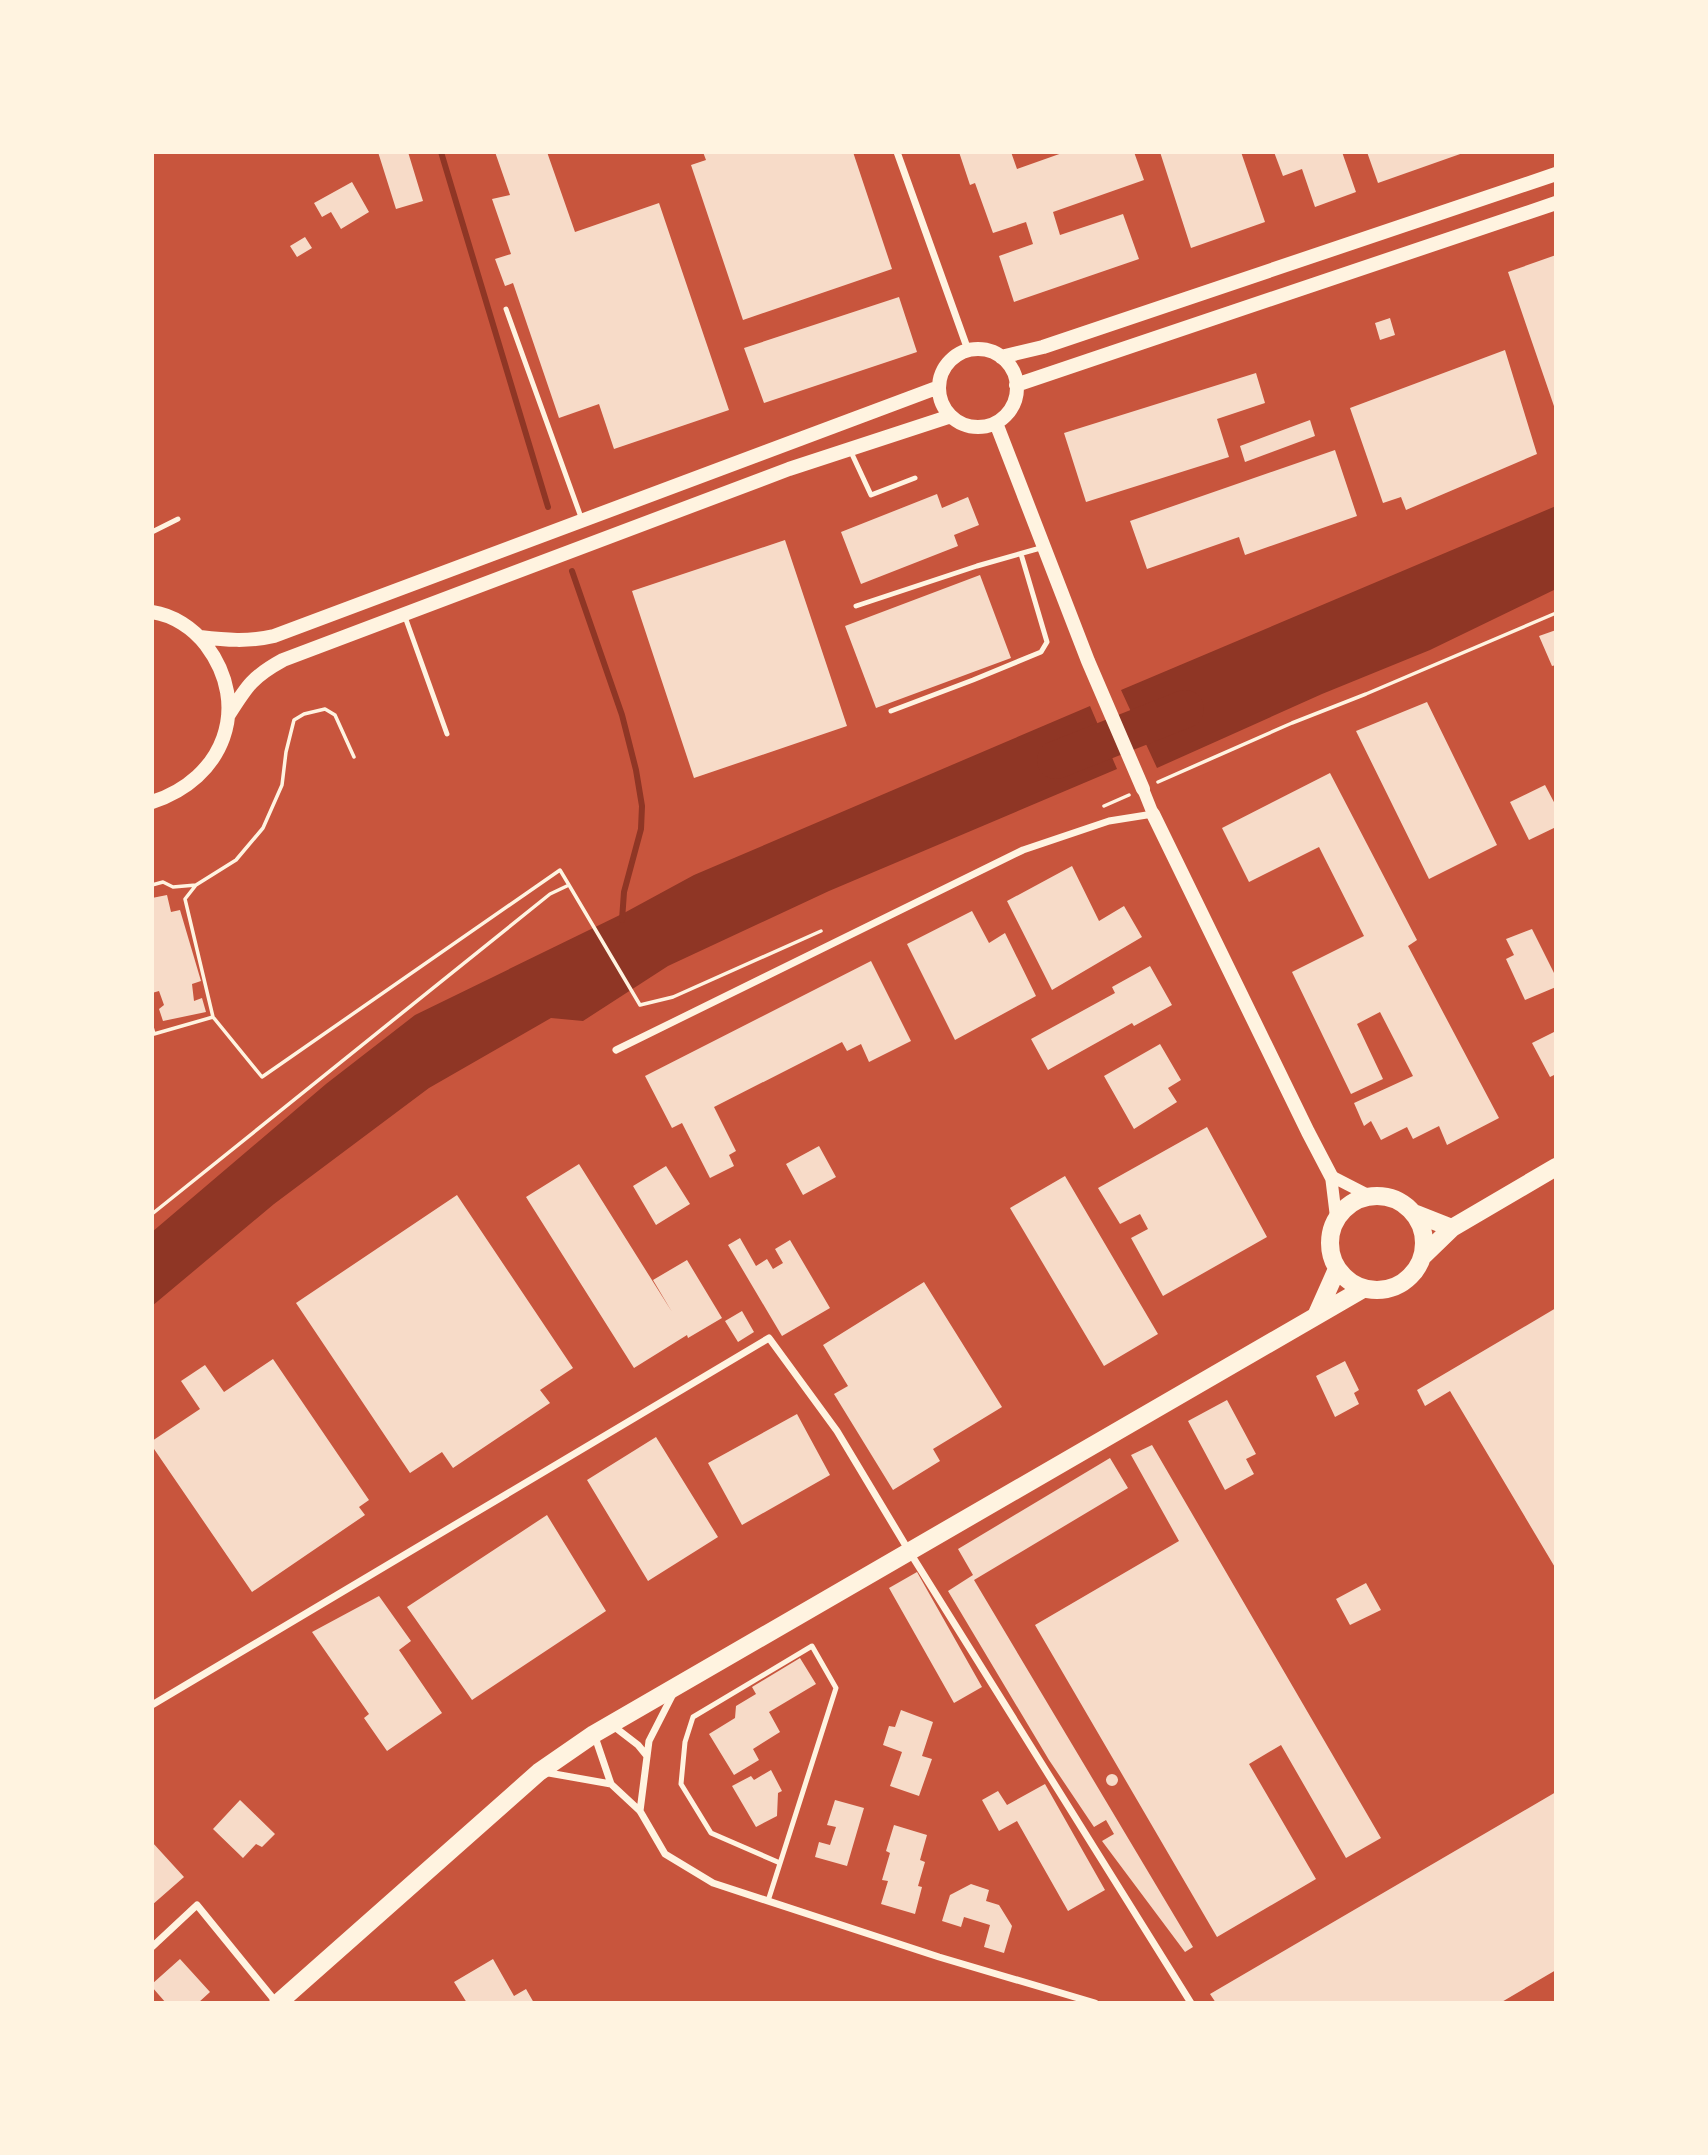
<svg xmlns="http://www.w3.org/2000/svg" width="1708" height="2155" viewBox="0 0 1708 2155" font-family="Helvetica,sans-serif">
<rect width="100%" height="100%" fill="#c8553d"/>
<path fill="#8f3625" d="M1556 506V589L1430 650 1322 694 1157 768 1121 690Z
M1090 706 1117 769 829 891 668 966 583 1021 551 1018 429 1088 274 1204 152 1306V1232L326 1084 415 1015 624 913 694 875Z"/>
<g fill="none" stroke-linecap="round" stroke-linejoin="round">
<path stroke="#8f3625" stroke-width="6" d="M441 152 548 507
M572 571 622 715 636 770 642 806 641 829 624 892 622 920"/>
<path stroke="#8f3625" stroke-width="38" d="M1056 760 1185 709"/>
</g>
<path fill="#f7dbc8" d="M378 152H408L423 201 396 209Z
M495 152H547L575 232 659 203 729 410 614 449 599 404 559 418 513 283 505 286 495 259 511 254 492 199 510 195Z
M703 152H853L892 269 743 320 691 165 706 160Z
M959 152H1011L1017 169 1065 152H1134L1144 180 1053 212 1060 235 1123 214 1139 259 1014 302 999 256 1033 244 1026 222 993 233 975 183 970 185Z
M1160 152H1241L1265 222 1191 248Z
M1274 152H1342L1356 192 1315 207 1302 169 1283 176Z
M1367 152H1463V153L1378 183Z
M352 182 369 212 341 229 331 212 322 217 314 203Z
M305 237 312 248 297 257 290 246Z
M1556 255V409H1555L1508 272Z
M899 297 917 352 764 403 744 348Z
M1390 318 1395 335 1380 340 1375 323Z
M1505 350 1537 454 1406 510 1401 497 1383 503 1350 408Z
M1256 373 1265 403 1217 419 1229 457 1086 502 1064 433Z
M1310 420 1315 436 1245 462 1240 446Z
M1335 450 1357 516 1245 555 1239 537 1147 569 1130 521Z
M937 494 942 508 968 497 979 525 954 535 958 546 861 584 841 532Z
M785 540 847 726 694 778 632 591Z
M980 575 1011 658 876 708 845 626Z
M1556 630V665L1552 666 1539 636Z
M1427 702 1497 845 1429 879 1356 731Z
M1330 773 1417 940 1408 946 1499 1118 1447 1145 1439 1126 1413 1139 1407 1127 1381 1140 1371 1121 1364 1126 1354 1103 1413 1076 1380 1012 1357 1024 1383 1079 1351 1094 1292 972 1364 936 1319 847 1249 882 1222 828Z
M1545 785 1556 806V827L1529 840 1510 802Z
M1072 866 1099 921 1124 906 1142 937 1052 990 1007 901Z
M167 895 171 912 180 910 201 981 192 984 194 1001 202 998 206 1012 163 1021 159 1009 164 1005 159 991 152 993V898Z
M972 911 989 943 1005 933 1036 996 955 1040 907 944Z
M1532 929 1556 977V987L1525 1000 1506 959 1514 955 1506 939Z
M871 961 911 1041 869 1062 861 1044 847 1051 842 1042 714 1107 736 1151 729 1155 734 1166 710 1178 682 1123 672 1128 645 1076Z
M1150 966 1172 1005 1134 1026 1132 1023 1048 1070 1031 1039 1115 993 1112 987Z
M1556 1031V1074L1550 1077 1532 1043Z
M1160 1044 1181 1080 1168 1088 1177 1102 1134 1129 1104 1076Z
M1207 1127 1267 1237 1163 1296 1131 1238 1148 1229 1140 1214 1120 1224 1098 1188Z
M819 1146 836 1177 803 1195 786 1164Z
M579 1164 672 1312 653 1280 687 1260 722 1318 688 1338 687 1335 634 1368 526 1197Z
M666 1166 690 1204 656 1225 633 1186Z
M1065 1176 1158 1334 1104 1366 1010 1208Z
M457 1195 573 1368 540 1390 550 1403 453 1468 442 1452 410 1473 296 1303Z
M740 1238 756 1266 767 1259 773 1269 783 1263 775 1249 790 1240 830 1308 782 1336 728 1245Z
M924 1282 1002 1407 933 1449 940 1461 893 1490 834 1394 848 1386 823 1345Z
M1556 1308V1569L1450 1391 1425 1406 1417 1390Z
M742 1311 754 1332 738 1342 725 1321Z
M273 1359 369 1500 359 1507 365 1515 252 1592 152 1446V1441L200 1409 181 1381 205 1365 224 1392Z
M1345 1361 1359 1390 1354 1393 1359 1404 1335 1417 1316 1376Z
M1227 1400 1256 1454 1246 1459 1254 1474 1225 1490 1188 1421Z
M797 1414 830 1475 742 1525 708 1463Z
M656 1437 718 1537 648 1581 587 1480Z
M1152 1445 1381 1838 1346 1858 1281 1745 1249 1764 1316 1879 1217 1937 1035 1625 1179 1541 1131 1455Z
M1110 1458 1128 1488 974 1580 1193 1947 1185 1952 1102 1841 1114 1834 1106 1820 1094 1827 1049 1760 948 1591 973 1575 958 1549Z
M547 1515 606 1611 472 1700 407 1607Z
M917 1572 982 1687 954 1703 889 1588Z
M1366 1583 1381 1610 1350 1625 1336 1599Z
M379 1596 411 1641 399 1650 442 1713 387 1751 364 1718 369 1714 312 1632Z
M800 1658 816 1684 769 1712 780 1732 753 1749 759 1760 734 1775 709 1734 735 1718 736 1706 756 1694 752 1687Z
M901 1710 933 1722 922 1756 932 1759 919 1796 890 1786 902 1752 883 1745 889 1726 895 1727Z
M771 1770 782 1791 778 1793 777 1816 756 1827 732 1786 751 1776 754 1780Z
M1106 1780a6 6 0 1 1 12 0a6 6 0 1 1-12 0Z
M1045 1784 1105 1890 1068 1911 1017 1821 999 1831 982 1800 998 1791 1007 1805Z
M1556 1792V1970L1500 2003H1216L1210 1994Z
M240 1800 275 1834 262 1847 256 1844 243 1858 213 1829Z
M835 1800 864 1808 847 1866 815 1857 819 1842 830 1845 836 1827 827 1825Z
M894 1825 927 1835 920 1860 925 1862 918 1886 922 1887 915 1914 881 1904 888 1881 882 1880 890 1853 886 1851Z
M152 1842 184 1877 152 1905Z
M971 1884 989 1890 986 1901 999 1905 1012 1926 1004 1953 984 1947 990 1925 964 1917 961 1927 942 1921 950 1895Z
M180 1959 210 1992 198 2003H166L152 1987V1984Z
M493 1959 514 1996 526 1989 534 2003H467L454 1982Z"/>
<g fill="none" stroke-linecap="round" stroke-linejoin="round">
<path stroke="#fff3e0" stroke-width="3.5" d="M1158 782 1292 723 1366 694 1556 613
M1104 806 1129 795
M152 885 163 882 173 887 196 885
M213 1017 262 1077 560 870 569 885
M152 1027 154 1034 213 1017 185 899 196 885 236 860 263 828 282 785 286 752 294 720 304 714 325 709 335 715 354 757
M152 1214 550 894 569 885 640 1005 673 997 821 931"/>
<path stroke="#fff3e0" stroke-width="5" d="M506 309 582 520
M851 452 871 495 915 478
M152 532 178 519
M856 606 977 566 1044 547
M404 614 447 734
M891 711 973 680 1041 652 1047 642 1021 554
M768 1901 836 1688 812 1646 693 1717 685 1742 681 1784 711 1833 780 1863"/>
<path stroke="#fff3e0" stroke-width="7" d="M897 152 968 350
M616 1050 1023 850 1109 821 1153 814
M152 1705 769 1338 837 1431 909 1551 1191 2003
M612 1725 638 1745 647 1756
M594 1734 611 1784
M543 1772 611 1784 640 1811 665 1854 713 1883 939 1957 1095 2003
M640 1811 649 1741 672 1696
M152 1947 197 1905 276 2002"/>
<path stroke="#fff3e0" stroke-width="12" d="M1143 789 1153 814
M1331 1176 1368 1195
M1331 1176 1336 1217"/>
<path stroke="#fff3e0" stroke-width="14" d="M939 388a39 39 0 1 1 78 0a39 39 0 1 1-78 0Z
M1001 357 1043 347 1556 174
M1016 385 1556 203
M996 423 1088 661 1143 789
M152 612C173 615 193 628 206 645 252 706 224 779 152 802
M200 637C225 640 249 642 274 636L939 387
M228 716C247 686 252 677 283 660L789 469 951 416
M1153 814 1308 1132 1331 1176"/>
<path stroke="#fff3e0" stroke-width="18" d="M1330 1243a47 47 0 1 1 94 0a47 47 0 1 1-94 0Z
M1414 1213 1452 1228
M1422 1257 1452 1228 1556 1167
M1317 1314 1337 1269
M278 2003 539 1772 594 1734 1363 1289"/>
</g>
<rect width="1708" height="2155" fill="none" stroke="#fff3e0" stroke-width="308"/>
</svg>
